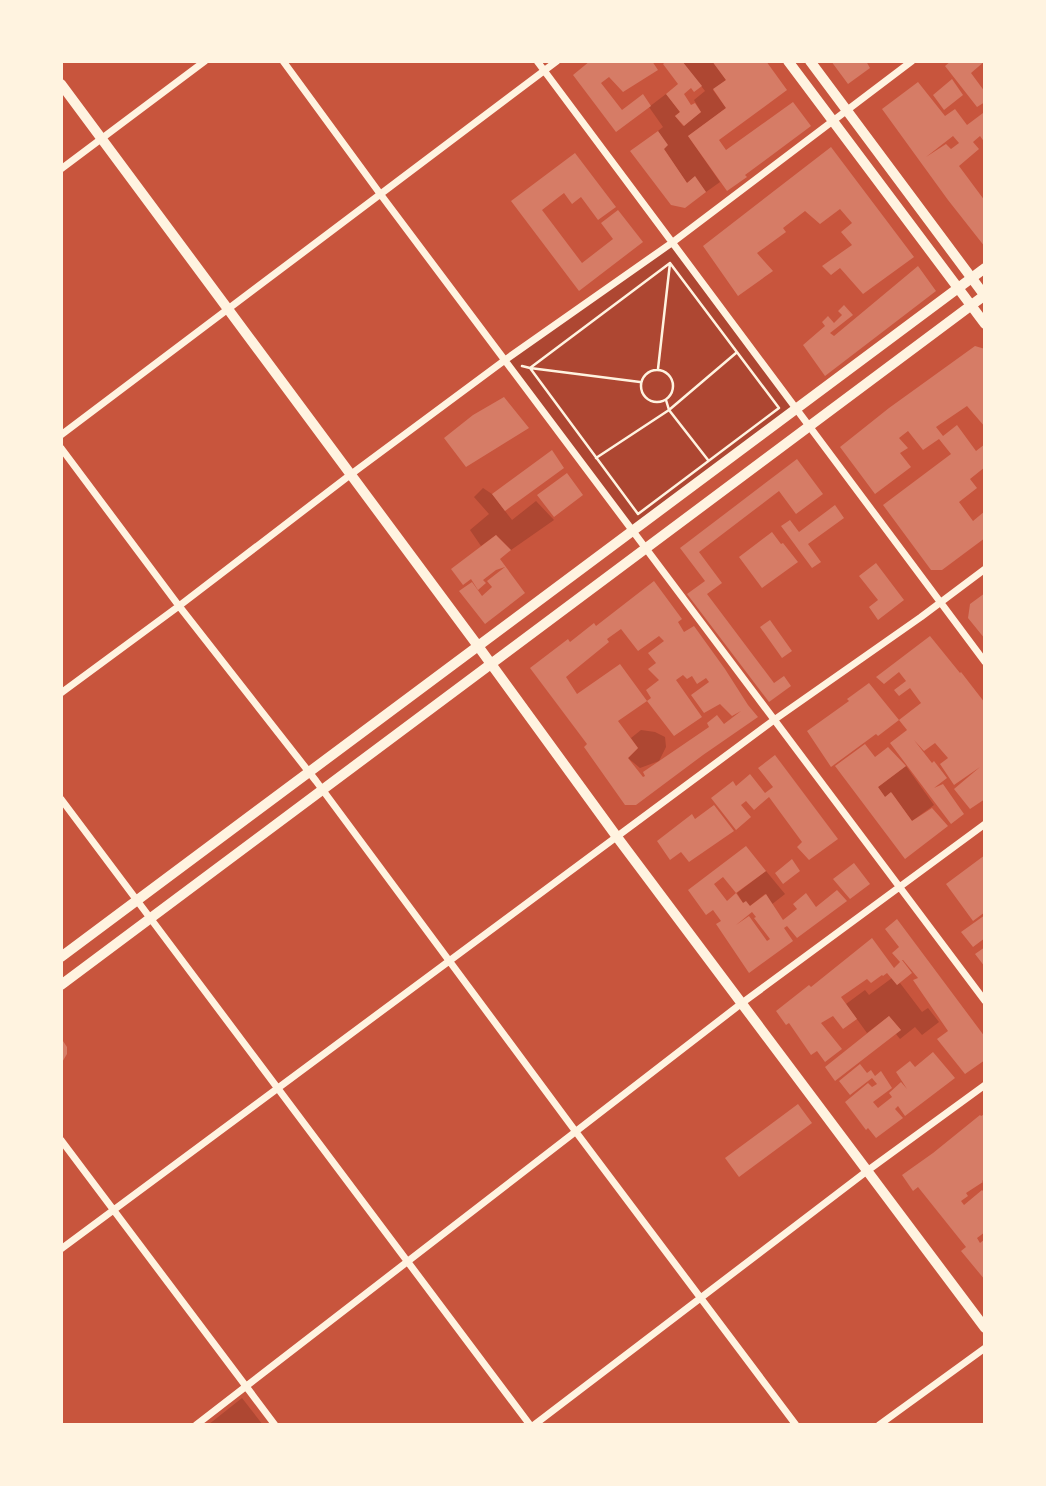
<svg xmlns="http://www.w3.org/2000/svg" width="1046" height="1486" viewBox="0 0 1046 1486" font-family="Roboto,sans-serif">
<rect width="100%" height="100%" fill="#c8553d"/>
<path fill="#ae4732" d="M682 61H712L726 80 713 90 726 108 688 136 720 182 706 192 695 177 687 183 664 149 667 145 658 131 663 127 649 107 666 94 680 112 675 116 683 126 701 112 694 100 705 91Z
M673 242 797 409 633 531 505 360Z
M483 488 492 494 512 520 536 501 554 520 511 550 496 535 481 546 470 530 489 514 474 497Z
M641 730 655 732 665 737 666 747 659 761 640 768 628 758 638 748 631 738Z
M906 766 934 805 912 821 892 793 885 797 878 787Z
M766 871 785 894 771 905 765 894 750 906 743 903 737 893Z
M892 978 897 985 900 983 922 1012 928 1008 939 1022 922 1035 915 1027 900 1039 896 1034 901 1030 889 1016 867 1033 846 1004 865 990 869 995Z
M242 1398 263 1425H208Z"/>
<path fill="#d67c66" fill-rule="evenodd" d="M590 61H652L658 70 623 92 609 77 601 83 622 110 643 94 651 106 616 132 573 75Z
M666 61H682L702 86 694 92 691 88 684 94 691 105 695 103 701 112 684 126 675 116 680 112 666 94 678 84 663 64Z
M712 61H766L787 90 719 140 726 150 793 102 811 126 745 175 747 177 727 191 688 136 726 108 713 89 726 80Z
M831 61H866L870 68 848 84Z
M951 61H985L971 73 985 92V102L977 107 945 66Z
M952 79 963 95 944 110 933 95Z
M918 82 945 116 955 109 967 125 983 113 985 115V143L980 136 973 142 979 149 959 166 985 201V247L948 200 882 109ZM953 136 959 143 951 149 946 144 926 157Z
M658 131 668 145 664 149 687 183 695 176 706 192 685 208 671 205 630 151Z
M831 147 914 257 863 294 840 268 831 275 822 266 852 245 841 232 852 223 840 209 820 224 805 211 783 228 786 232 757 253 773 271 738 296 703 246Z
M575 153 616 207 598 220 581 197 572 204 564 193 542 210 582 263 613 239 601 223 618 210 643 242 579 291 511 201Z
M918 266 936 291 825 376 803 345 825 326 822 322 828 316 834 323 842 315 838 311 844 305 853 315 830 333 834 336Z
M975 346 985 349V427L967 406 936 427 943 436 957 425 976 451 985 444V467L970 479 977 488 959 502 973 521 985 511V538L942 570H931L883 505 951 454 939 439 923 450 908 431 899 438 908 448 900 453 911 467 875 494 840 447 889 408Z
M504 397 529 428 466 467 444 438 473 415Z
M552 450 564 468 505 511 492 494Z
M797 459 823 494 796 514 779 491 699 552 722 583 707 594 774 683 784 676 791 686 769 702 687 594 705 581 680 548Z
M567 473 583 495 554 517 537 495Z
M835 505 844 518 808 544 821 562 812 568 781 526 790 520 799 532Z
M772 532 781 544 783 543 798 562 762 588 739 557Z
M496 535 511 550 500 559 525 593 485 624 459 591 472 582 482 596 492 587 487 581 505 567 496 570 483 580 486 583 478 590 471 579 463 585 451 569Z
M876 563 904 600 878 620 869 607 878 600 859 576Z
M654 581 682 619 678 622 684 632 694 626 725 669 748 705 758 717 703 755 636 805H625L584 747 587 744 530 668 568 639 570 642 594 623 596 626ZM621 629 638 651 659 636 664 641 648 653 656 663 648 669 659 680 646 690 651 698 647 701 620 664 577 694 566 677 609 642 607 639ZM683 675 687 679 692 676 697 684 706 678 709 682 691 695 704 713 720 704 732 716 741 711 724 724 717 715 707 723 709 727 643 772 645 776 643 777 628 758 638 748 618 721 647 701 674 736 702 717 676 680Z
M985 593V639L968 618 970 604Z
M770 620 792 651 782 658 760 627Z
M930 636 960 673 961 672 985 703V799L970 809 954 789 980 767 954 785 940 764 948 758 935 743 924 751 914 740 932 763 934 761 947 778 934 788 943 784 964 814 951 824 890 743 907 730 899 720 921 703 910 688 899 696 894 690 906 681 899 672 884 684 876 677Z
M869 683 899 720 878 736 876 734 831 767 807 731 849 701 847 699Z
M865 744 875 757 888 747 906 766 878 787 885 797 891 792 912 821 932 808 948 826 905 859 835 766Z
M775 755 838 839 809 860 797 847 802 842 769 797 754 810 746 801 741 805 751 817 736 830 711 798 733 781 736 786 750 774 765 793 773 787 758 768Z
M714 805 734 831 689 862 681 852 670 860 657 841 692 814 695 819Z
M746 846 766 871 736 893 743 903 746 901 750 906 766 894 783 920 797 909 793 904 806 893 816 907 837 890 847 901 797 938 787 926 784 928 793 941 749 973 716 924 721 921 713 910 706 915 688 890ZM723 877 736 893 727 901 714 884ZM752 912 756 917 754 918 770 939 767 941 749 916 736 925Z
M985 855V912L973 921 946 884Z
M792 859 800 871 783 884 775 873Z
M854 863 870 884 850 899 833 879Z
M985 915V938L973 947 961 932Z
M897 919 985 1037V1060L965 1074 937 1039 948 1031 913 980 918 978 903 960H902L912 973 897 985 887 973 883 976 882 975 871 983 867 979 841 997 857 1019 843 1029 833 1016 821 1023 842 1049 825 1062 817 1051 811 1055 789 1023 786 1025 776 1011 809 985 811 987 872 938 894 968 900 962 892 953 899 947 885 929Z
M985 947V967L975 954Z
M889 1016 901 1030 835 1081 825 1067Z
M61 1038 67 1047V1054L61 1064Z
M933 1052 955 1078 905 1116 898 1106 895 1109 903 1118 876 1138 868 1128 866 1130 845 1102 868 1083 872 1087 877 1084 872 1078 850 1095 839 1081 860 1064 867 1073 871 1070 875 1076 881 1071 892 1088 873 1102 878 1108 892 1097 889 1093 901 1082 907 1089 896 1072 910 1061 915 1067Z
M798 1104 812 1123 739 1177 725 1158Z
M985 1114V1179L982 1181 983 1182 966 1193 968 1196 961 1201 964 1205 982 1190 985 1193V1232L977 1238 980 1243 985 1239V1280L961 1251 966 1247 918 1187 913 1191 902 1175 933 1153 980 1115 981 1116Z"/>
<g fill="none" stroke-linecap="round" stroke-linejoin="round">
<path stroke="#fff3e0" stroke-width="2.5" d="M670 263 779 408 638 514 530 368Z
M522 366 530 368 640 382
M658 369 670 263
M641 386a16 16 0 1 1 32 0a16 16 0 1 1-32 0Z
M666 400 669 410 708 460
M596 458 669 410 736 353"/>
<path stroke="#fff3e0" stroke-width="7" d="M283 61 381 195 985 1001
M537 61 985 662
M61 169 205 61
M61 435 557 61
M61 448 179 606 316 781 576 1132 796 1425
M61 693 179 606 350 475 505 360 673 242 912 61
M61 799 530 1425
M61 1140 275 1425
M61 1249 774 720 921 617 985 569
M196 1425 742 1003 985 824
M534 1425 867 1171 985 1085
M879 1425 985 1348"/>
<path stroke="#fff3e0" stroke-width="10" d="M61 84 478 646 617 837 985 1328
M61 957 985 268
M61 985 985 295"/>
<path stroke="#fff3e0" stroke-width="10" d="M788 61 985 324
M810 61 985 296"/>
</g>
<rect width="1046" height="1486" fill="none" stroke="#fff3e0" stroke-width="126"/>
</svg>
